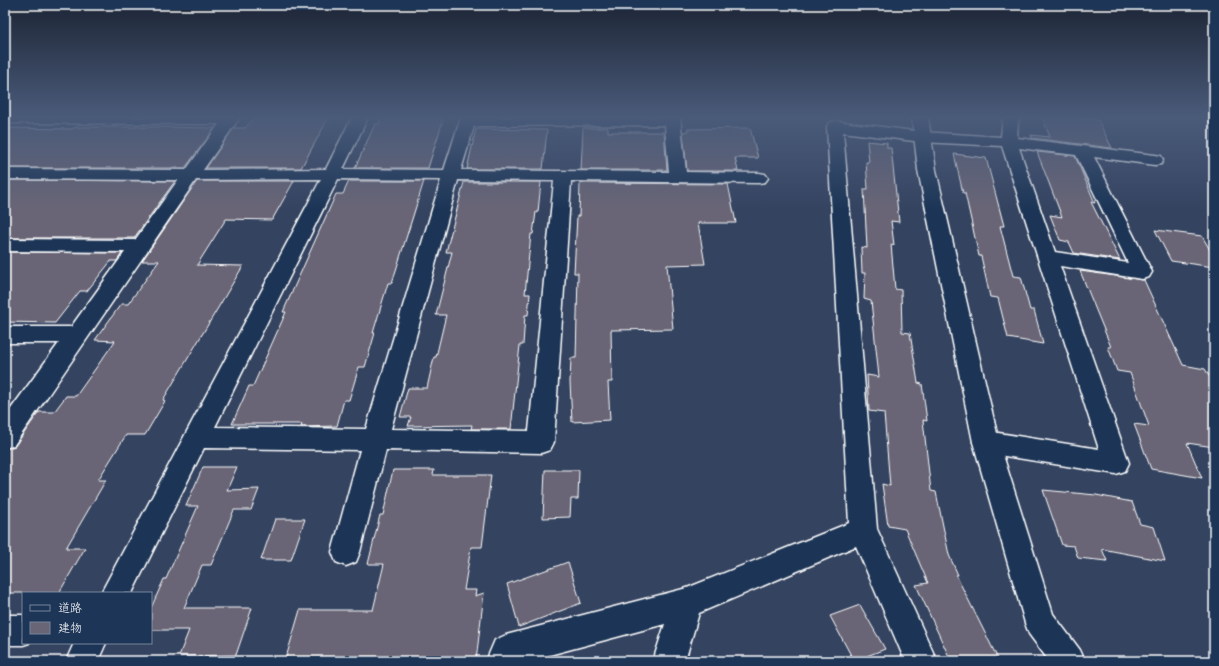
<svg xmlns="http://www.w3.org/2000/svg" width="1219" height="666" viewBox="0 0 1219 666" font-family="Itim,'Klee One',sans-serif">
<rect width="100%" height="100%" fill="#344360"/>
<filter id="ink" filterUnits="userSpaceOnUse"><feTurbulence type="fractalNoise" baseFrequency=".025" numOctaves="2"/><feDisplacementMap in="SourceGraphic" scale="8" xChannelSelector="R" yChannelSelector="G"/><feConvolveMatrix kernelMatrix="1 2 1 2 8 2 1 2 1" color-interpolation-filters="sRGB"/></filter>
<g filter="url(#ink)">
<path fill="#696576" stroke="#fff" d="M255 117H329L301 168H206L234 128H245Z
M381 117H444L428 168H355L375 124H379Z
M1042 117H1069L1098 120 1112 148 1032 138 1031 135 1050 137Z
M75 127H155L215 128 185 168H5V128L72 129Z
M583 128H608V132H664L667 170H581Z
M750 128 758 158H735L738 171H687L683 132H687V129Z
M476 129 547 130 543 169H467Z
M867 141 887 143V148H891L899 222 891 221 894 245 891 244 895 289 901 290 902 332 910 333 918 383 922 384 927 421 923 420 931 491 936 492 949 555 958 575H956L999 661H951L916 585 928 583 905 529 888 526 882 484 890 486 884 413 869 411 867 375 879 377 871 301 864 299 865 273H862L861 247 867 248 864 189H868L866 162H869Z
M1037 152 1075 156 1095 203 1091 202 1120 260 1074 253 1069 242 1060 240 1050 215 1062 217Z
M954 154 986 158 1004 226H1000L1013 276 1021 277 1030 310H1034L1043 344 1008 338 998 298 990 297 981 256H979L965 193H963Z
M5 180 175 181 134 238H5Z
M197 181H294L272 220 226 219 197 265 243 266 163 400 165 401 145 435H126L98 480H106L66 548H85L59 593H5V449L15 446 39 412H54L66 396H76L115 341 95 340 121 304H128L159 261H142Z
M349 181H424L392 283H388L373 333H375L365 367H359L349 400H344L337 426 301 427 302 424H232L249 386H253L286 312H283L336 194H343Z
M464 182H541L538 212H536L533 234H531L525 294H530L528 315H525L523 345H520L511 429H471L472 425 408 426 411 417H400L408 388H427L434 357H436L446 315H436L452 252H446Z
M580 183 728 184 736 223H698L705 264 667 265 673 329 611 330 612 382H608L610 420 572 422 570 382 571 358H576L578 273H574L577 216H579Z
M1155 230 1202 236 1214 257V267L1171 261Z
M5 252 122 253 117 261H111L87 291H80L55 323 5 322Z
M1080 271 1144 280 1183 365 1205 369 1209 376 1214 377V447L1187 443 1202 478 1151 469 1134 424 1149 426 1130 373 1117 371 1108 347H1111Z
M203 467H237L227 490 259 489 251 510H234L211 565H202L184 608H252L236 655 179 656 189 630H151V608L164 579H166L198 506H186Z
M393 470H434L433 475H491L482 547H471L464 590H476L475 596 484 593 476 661H400L401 657H335L334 661H285L300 610H373L384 564H368L380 515H383Z
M545 470H579L578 499H571L570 517 543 518Z
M1043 490 1096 495 1132 502 1140 524 1154 527 1165 561 1102 549 1107 561 1078 558 1074 546 1062 545Z
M275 519H305L291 560H261Z
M568 562 581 603 519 627 507 584Z
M860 605 885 649 854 661 830 616Z"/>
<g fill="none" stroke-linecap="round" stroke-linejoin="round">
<g stroke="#fff" stroke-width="3">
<path id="street" d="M5 117H240L203 170 326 169 352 117H368L343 169 444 170 461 117H680L686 172 759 173 765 174 768 178 765 182 759 183 571 181 554 442 550 450 541 453 386 450 360 552 356 562 346 566 336 562 332 552 360 450 204 448 132 593H101L321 179 196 180 14 445 5 448V417L59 343H5V327H71L125 252 5 251V239L135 240 178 180 5 179V169L186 170 219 124 5 123ZM665 125 669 172 461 170 474 126ZM338 179 441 180 366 429 215 427ZM458 180 554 181 529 431 391 429Z
M1003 117H1022L1018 121 1017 138 1155 155 1161 156 1163 160 1161 164 1155 165 1094 157 1152 272 1149 277 1142 279 1060 266 1129 463 1125 471 1116 474 986 453 977 450 973 442 977 434 986 431 1099 449 1002 146 922 142 843 132 877 529 937 661H905L856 546 699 613 685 661H653L665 624 527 661H486L495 640 506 635 687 588 849 523 827 126 829 123 835 121 922 132 1001 137ZM1019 148 1076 155 1128 263 1055 252Z
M5 615H23V643H29L23 645H5Z
M74 643H106L98 661H66Z"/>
</g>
<g stroke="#fff" stroke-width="3">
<path id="secondary" d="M912 117H928L936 170 999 442 1053 614 1080 650 1085 661H1049L1029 634 1025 623 973 442 918 170Z"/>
</g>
<use href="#street" fill="#1d3557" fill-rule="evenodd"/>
<use href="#secondary" fill="#1d3557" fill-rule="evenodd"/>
</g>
</g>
<linearGradient id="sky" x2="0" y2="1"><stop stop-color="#1d2535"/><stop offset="0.56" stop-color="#4a5b7a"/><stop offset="1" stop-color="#4a5b7a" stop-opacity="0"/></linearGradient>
<rect width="1219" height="210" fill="url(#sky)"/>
<rect width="1219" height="666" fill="none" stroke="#1d3557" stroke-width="20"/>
<rect x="10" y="10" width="1199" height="646" fill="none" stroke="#fff" stroke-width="1.5" filter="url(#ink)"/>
<rect x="22" y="592" width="130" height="52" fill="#1d3557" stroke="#77869a"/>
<rect x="30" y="605" width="20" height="6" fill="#1d3557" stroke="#77869a"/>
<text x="58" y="612" font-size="12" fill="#ffffff">道路</text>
<rect x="30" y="622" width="20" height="12" fill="#696576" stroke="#77869a"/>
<text x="58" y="632" font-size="12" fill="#ffffff">建物</text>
</svg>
